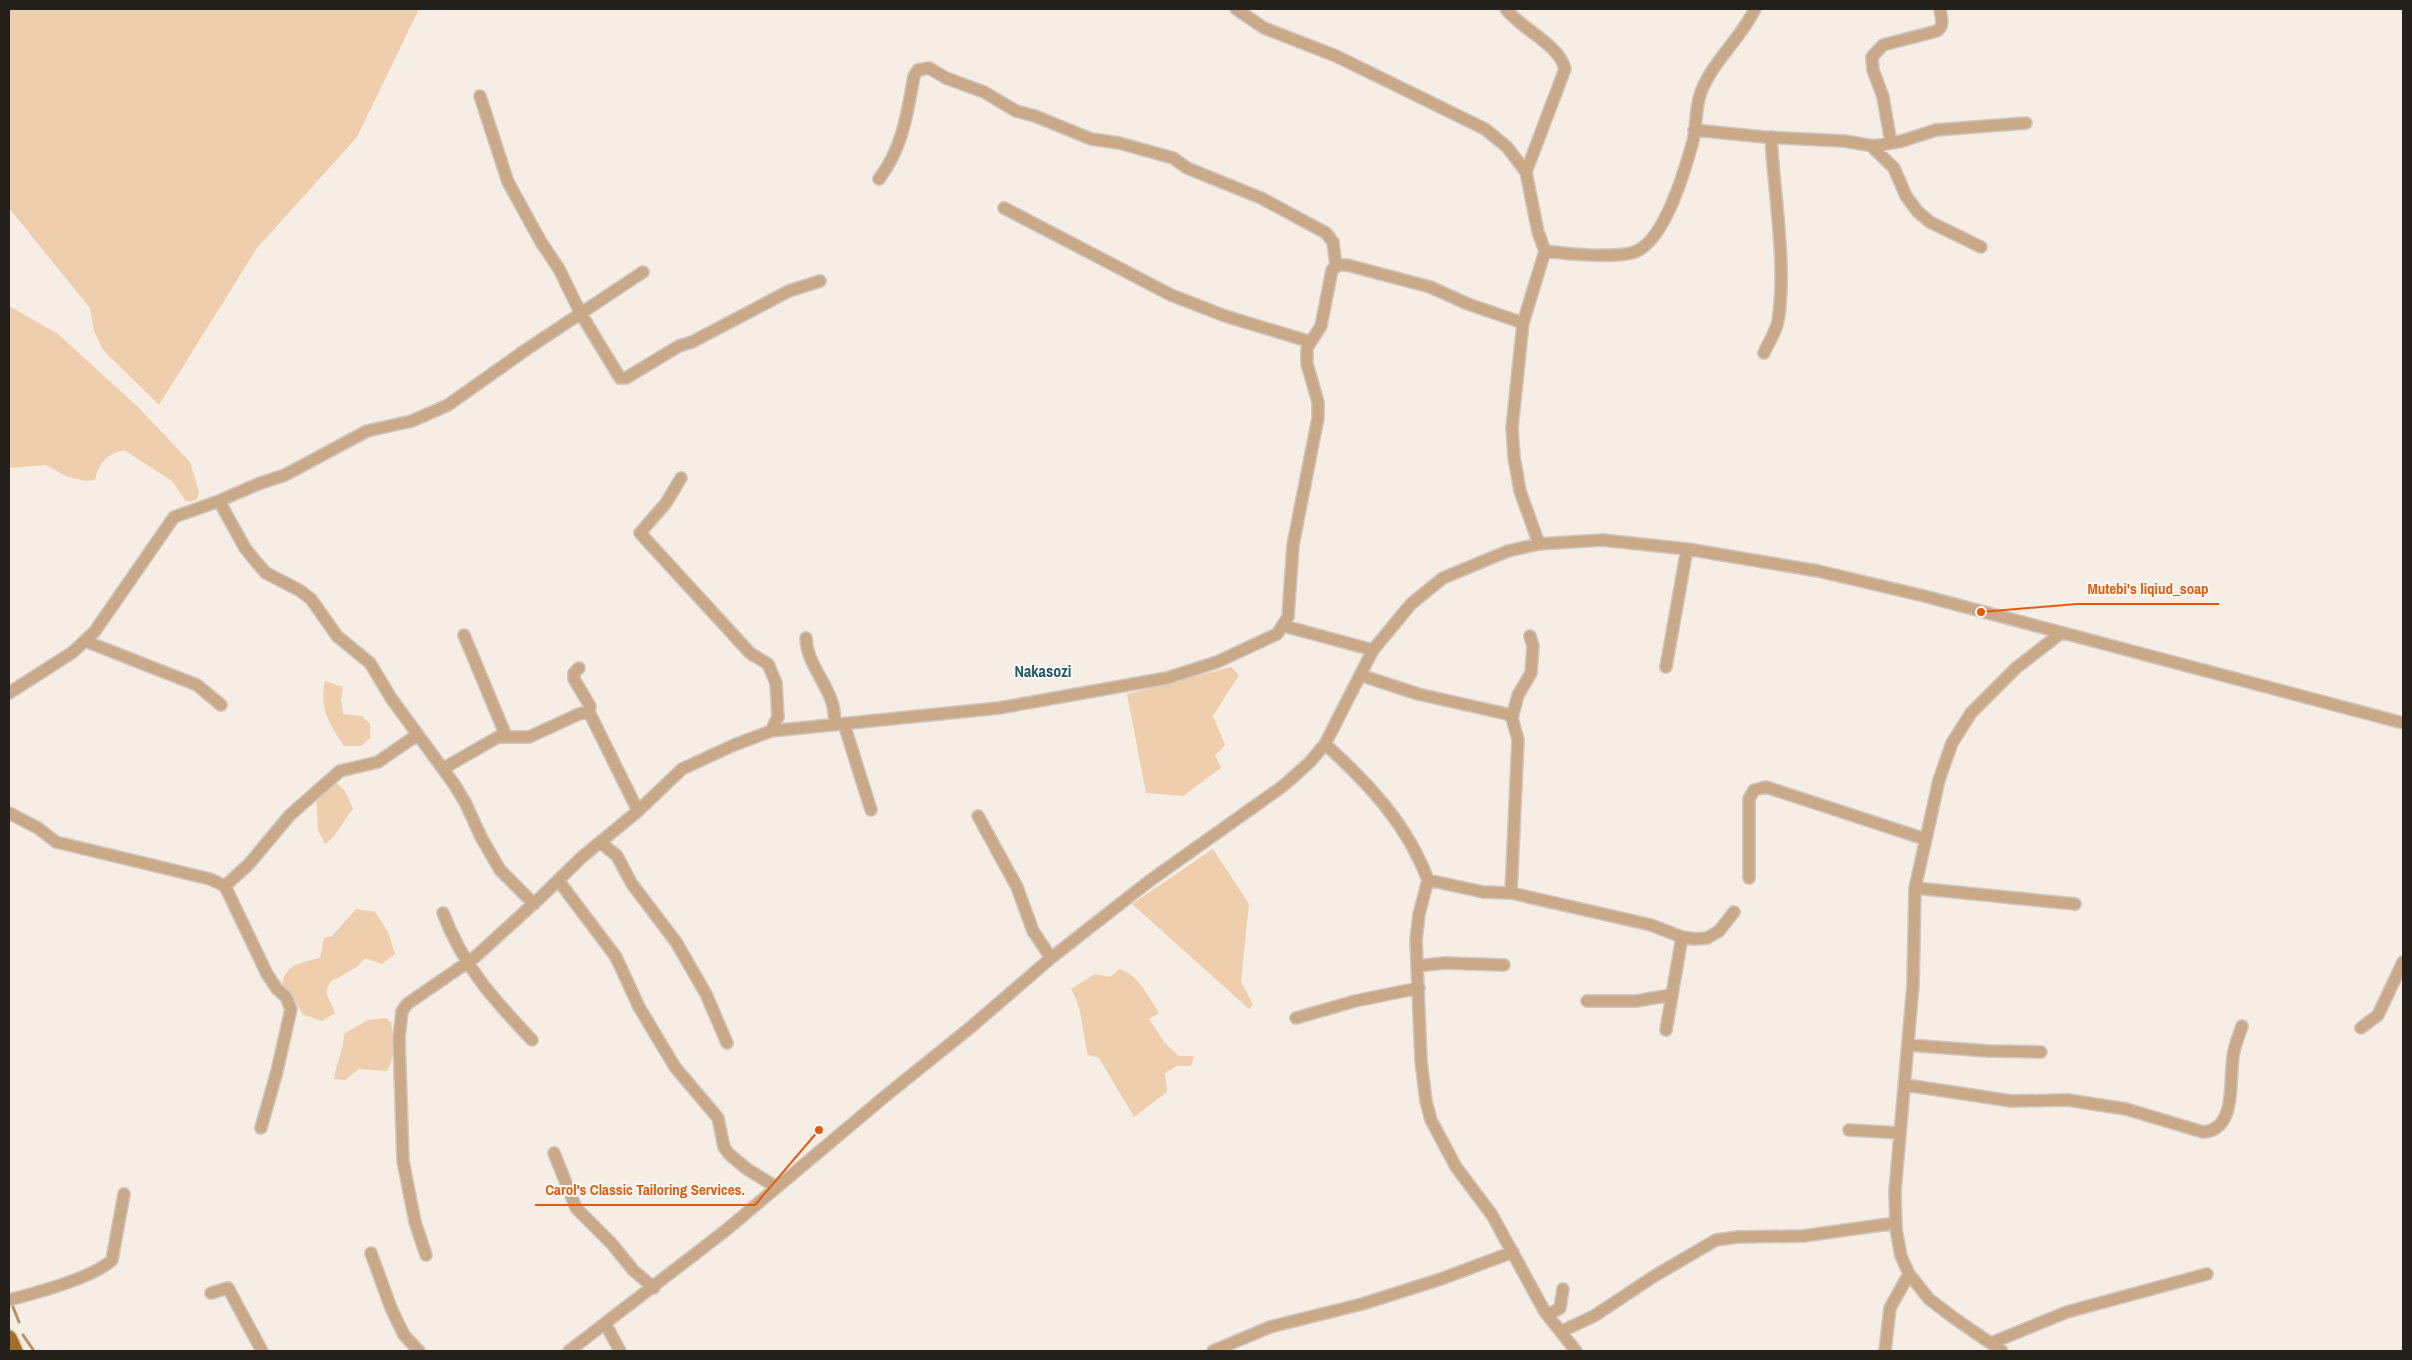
<svg xmlns="http://www.w3.org/2000/svg" width="2412" height="1360" viewBox="0 0 2412 1360" font-family="'Archivo Narrow',sans-serif">
<rect width="100%" height="100%" fill="#f6ede4"/>
<path fill="#eeceac" d="M9 9H419L357 137 257 248 159 405 103 350 94 331 90 308 9 208Z
M9 306 58 334 138 407 190 462 199 492 197 499 190 502 185 500 172 481 124 450C106 454 99 463 95 480L86 481 68 477 46 465 9 468Z
M1231 667 1239 675 1213 716 1225 745 1215 755 1221 768 1183 796 1146 793 1127 694Z
M325 681 343 687 341 699 343 714 362 716 370 724V738L361 746H344C329 722 319 710 325 681Z
M334 781 345 791 353 809C342 821 338 835 325 844L318 830 316 794Z
M1213 849 1249 904 1241 981 1253 1005 1249 1009 1132 904Z
M356 909 375 912 388 932 395 954 382 964 365 958 357 967 330 982 326 992 335 1013 322 1021 302 1014 297 1003 285 1005 281 1001C282 967 289 965 320 958L324 938 332 936Z
M1120 969C1139 976 1148 996 1159 1013L1149 1019 1164 1042 1179 1056H1194L1191 1066H1177L1165 1073 1167 1092 1134 1117 1099 1058 1088 1055C1082 1033 1083 1008 1071 989L1095 974 1110 977Z
M386 1018 391 1022C394 1039 396 1056 387 1071L359 1069 345 1080 334 1079C336 1063 344 1050 344 1034L368 1020Z"/>
<g fill="none" stroke-linecap="round" stroke-linejoin="round">
<path stroke="#b69066" stroke-width="3" d="M13 1307 19 1322
M23 1335 34 1351"/>
<g stroke="#d0c8c0" stroke-width="14">
<path id="minor" d="M1236 9 1264 28 1336 56 1485 129 1507 147 1526 172 1538 232 1545 251 1523 323 1512 428 1514 457 1520 491 1539 544
M1506 9C1521 29 1559 44 1565 69L1526 172
M480 96 508 182 541 242 559 269 581 314 620 378H626L679 346 692 342 789 291 820 281
M1694 130 1764 137 1844 141 1874 146 1902 141 1936 130 2026 123
M1891 143 1883 97 1873 70 1872 57 1883 45 1937 31C1945 25 1941 18 1940 9
M1871 146 1894 168 1906 196 1918 212 1930 222 1981 247
M879 179C903 147 907 114 914 76L918 70 929 68 946 78 984 92 1016 111 1035 116 1091 139 1119 143 1173 158 1187 168 1261 198 1326 233 1333 242 1336 266
M1004 208 1171 295 1225 316 1311 342
M1545 251C1566 254 1619 259 1637 251 1666 237 1685 170 1693 141 1697 124 1695 108 1701 92 1713 61 1741 38 1755 9
M1764 353C1768 343 1776 332 1778 321 1787 266 1774 194 1771 137
M681 478 666 503 640 533 750 653 768 664 776 683 778 717 771 731
M219 501 258 484 285 475 367 431 412 421 448 405 527 349 643 272
M1284 626 1373 650
M464 635 506 736
M806 638C807 670 839 692 834 725
M85 641 197 685 221 705
M1666 667 1687 549
M579 668 574 673V679L590 706 589 712 638 811
M1360 675 1418 694 1507 714 1512 718 1518 740 1511 893
M9 693 73 652 95 631 174 517 219 501 245 548 257 563 266 573 299 590 311 599 337 636 370 663 391 698 454 784 465 802 481 837 500 870 534 904
M1512 718 1518 695 1531 673 1533 646 1530 636
M844 724 871 810
M1325 744C1369 784 1407 824 1428 880L1419 914 1416 940 1421 1061 1426 1101 1431 1120 1456 1167 1492 1215 1545 1312 1576 1351
M444 768 498 737H529L579 714 589 712
M9 813 38 828 56 842 210 879 225 886 267 974 277 989 286 997 291 1009 277 1071 261 1128
M978 816 1017 887 1033 931 1051 958
M600 842 617 856 632 884 676 942 706 994 727 1043
M1749 878V799L1754 790 1766 787 1925 839
M558 880 616 957 639 1007 675 1067 718 1118 724 1147 729 1154 747 1169 776 1187
M1428 880 1483 892 1511 893 1651 925 1682 937 1695 939 1707 938 1719 931 1734 912
M225 886 249 864 290 815 340 771 378 762 417 735
M1915 888 2075 904
M443 913C463 966 494 1000 532 1040
M1418 966 1444 963 1504 965
M1587 1001H1636L1671 995
M1296 1018 1355 1001 1419 988
M2361 1028 2378 1015 2403 962
M1666 1030 1682 937
M1908 1045 1988 1051 2041 1052
M1906 1085 2011 1101 2068 1100 2126 1109 2203 1132C2237 1130 2229 1081 2233 1057 2234 1046 2239 1036 2242 1026
M1849 1130 1900 1133
M554 1153 576 1208 612 1244 633 1270 654 1288
M371 1253 391 1308 404 1335 419 1351
M426 1255 415 1222 403 1161 399 1038 402 1011 407 1004 474 958 542 896 582 857 638 811 682 769 734 745 771 731 999 708 1167 678 1217 662 1277 634 1288 617 1293 545 1318 418V402L1307 364V348L1321 326 1332 270 1338 265H1347L1430 287 1468 304 1523 323
M211 1293 228 1288 262 1351
M9 1300C35 1293 93 1278 112 1260L124 1194
M1548 1315 1560 1308 1563 1289
M606 1325 620 1351
M1562 1331 1594 1316 1656 1275 1716 1240 1738 1237 1803 1236 1896 1223
M1991 1343 2067 1312 2207 1274
M569 1351 725 1231 883 1098 971 1027 1051 958 1148 882 1283 786 1310 762 1325 744 1373 650 1411 604 1443 578 1508 551 1539 544 1602 540 1687 549 1818 571 1924 596 2403 723
M1213 1351 1270 1327 1362 1304 1441 1279 1513 1252
M1885 1351 1890 1308 1909 1274
M2002 1351 1954 1318 1929 1299 1909 1274 1901 1256 1896 1229 1895 1191 1913 985 1915 888 1939 780 1952 743 1971 713 2016 668 2061 633"/>
</g>
<g stroke="#d0c8c0" stroke-width="18">
<path id="major" d="M9 1338 15 1351"/>
</g>
<use href="#minor" stroke="#c9a987" stroke-width="11"/>
<use href="#major" stroke="#a66c21" stroke-width="15"/>
</g>
<g text-anchor="middle" dominant-baseline="central" stroke-width="4" stroke-linejoin="round" paint-order="stroke">
<g font-size="16" font-weight="bold" fill="#255967" stroke="#fffbf8">
<text x="1043" y="671">Nakasozi</text>
</g>
</g>
<path fill="none" stroke="#e8590c" stroke-width="2" d="M1981 612L2077 604H2219M819 1130L755 1205H535"/>
<g fill="#e8590c" stroke="#fffbf8" stroke-width="2">
<circle cx="1981" cy="612" r="5"/>
<circle cx="819" cy="1130" r="5"/>
</g>
<g font-size="15" text-anchor="middle" font-weight="bold" fill="#e8590c" stroke="#fffbf8" stroke-width="4" stroke-linejoin="round" paint-order="stroke">
<text x="2148" y="594">Mutebi's liqiud_soap</text>
<text x="645" y="1195">Carol's Classic Tailoring Services.</text>
</g>
<rect width="2412" height="1360" fill="none" stroke="#24211d" stroke-width="20"/>
</svg>
